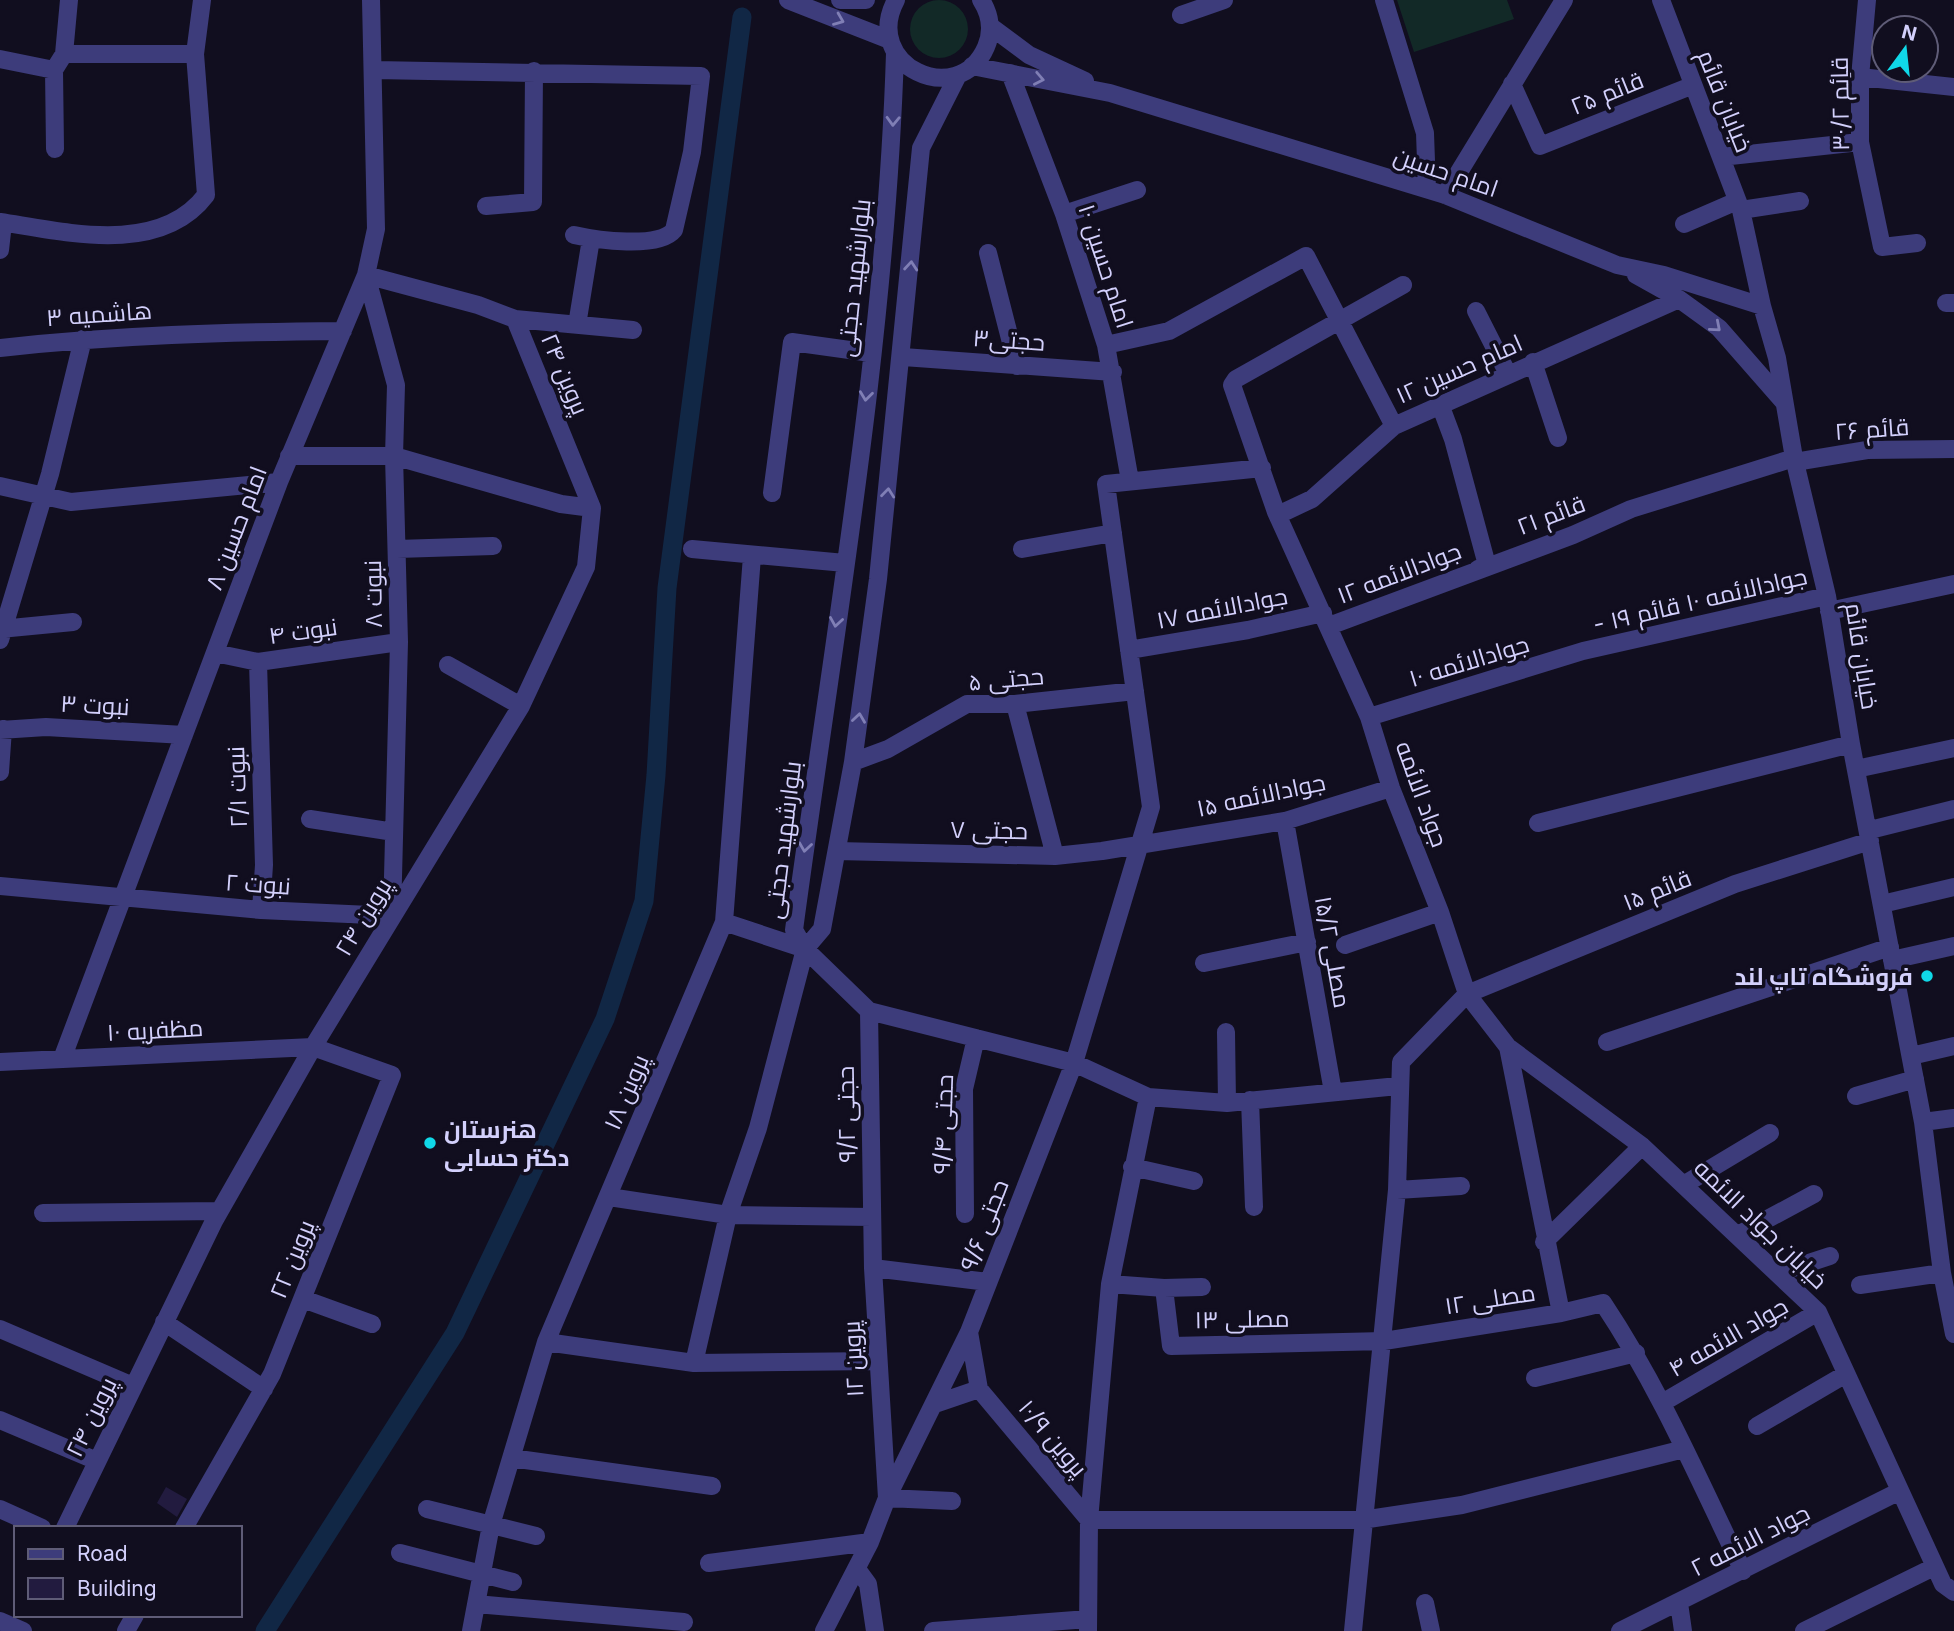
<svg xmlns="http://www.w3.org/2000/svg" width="1954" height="1631" viewBox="0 0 1954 1631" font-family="Inter,Cairo,sans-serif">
<rect width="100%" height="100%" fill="#110e1f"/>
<path fill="#122927" d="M910 29a29 29 0 1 1 58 0a29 29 0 1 1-58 0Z
M1397 0H1507L1514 19 1414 52Z"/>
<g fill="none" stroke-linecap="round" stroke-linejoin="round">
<path stroke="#112745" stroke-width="19" d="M265 1631 455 1333 605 1019 644 901 656 775 667 588 742 17"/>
</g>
<path fill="#221b3f" d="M166 1487 187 1499 177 1517 157 1503Z"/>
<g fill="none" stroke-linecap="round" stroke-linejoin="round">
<path stroke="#3d3c7b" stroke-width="18" d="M788 0 890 40
M840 0H866
M896 0C861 65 958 111 986 47 993 31 990 14 981 0
M1384 0 1425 133 1427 189
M1661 0 1741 210 1762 306 1777 358 1794 458 1827 596 1851 744 1923 1122 1942 1273 1954 1334
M1867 0 1860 77V142L1882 247 1917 243
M1181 15 1224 0
M990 26 1029 55 1085 81
M64 54H195
M0 59 54 70 64 54 69 0
M972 66 1110 93 1445 195 1617 265 1664 275 1762 306
M54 70 55 149
M375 70 701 76 692 152 674 230C659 249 596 240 574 235
M1010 73 1064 214 1106 345 1130 481
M1860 77 1954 87
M1512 84 1540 146 1691 86
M1721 157 1860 142
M1445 195 1564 0
M486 206 533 202 534 71
M1741 210 1800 201
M1064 214 1137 190
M0 222C65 232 160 256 206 195L195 54 202 0
M1684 224 1737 201
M0 250 3 223
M988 253 1017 366
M366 275 478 305 515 319 633 330
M1636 275 1679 299 1719 328 1783 401
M1403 285 1236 379 1232 385 1276 512 1369 717 1391 788 1440 912 1467 994 1508 1047 1642 1146 1818 1312 1943 1584 1954 1592
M1946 303H1954
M1476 311 1508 374
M577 325 591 239
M1106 345 1169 331 1306 256 1394 426
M0 348C115 335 228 332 343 331
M903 357 1113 372
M1533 362 1558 438
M1441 407 1453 439 1487 565 1478 569
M289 456H394L561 504 592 508
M1795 462 1867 450 1954 449
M0 486 71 502 279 482
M772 493 792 342 871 353
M1278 515 1312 499 1394 426 1679 299
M397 549 493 546
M692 549 845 563
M1022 549 1113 533
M1829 611 1954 584
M1329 626 1573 535 1631 509 1794 458
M0 629 73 622
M0 640 50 474 83 339
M1129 650 1248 630 1323 613
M215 653 258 662 399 642
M258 662 264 865 261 910
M448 665 521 706
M1015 704 1055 856
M1369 717 1583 651 1827 596
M0 730 46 727 184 735
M853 762 888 749 967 704H1015L1135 691
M1856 769 1954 748
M0 772 3 729
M310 819 394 832
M1285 821 1333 1092
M1538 823 1851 744
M1870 830 1954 809
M837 851 1055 856 1102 851 1285 821 1391 788
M0 886 261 910 392 916 399 642 394 456 396 385 366 275
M1882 904 1954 887
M724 922 805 949 869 1011 1074 1063 1148 1097 1227 1103 1398 1086
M1345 945 1440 912
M805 949 794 930C833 639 886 346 895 53
M1892 960 1954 946
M1204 963 1307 942
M869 1011 873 1268 887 1498
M1226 1032 1227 1103
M1607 1042 1890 947
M1508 1047 1561 1313
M1911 1056 1954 1046
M62 1059 279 482 366 275 376 229 371 0
M0 1062 313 1047 392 1075 272 1374 184 1528
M1856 1096 1915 1079
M1250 1100 1254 1207
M1923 1122 1954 1118
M1132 1167 1194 1181
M1685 1184 1770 1133
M1397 1190 1461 1186
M609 1197 728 1215 872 1217
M43 1213 219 1211
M965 1214 964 1089 976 1038
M1738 1235 1814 1194
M1544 1242 1642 1146
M873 1268 988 1282
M1778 1273 1830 1256
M1110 1284 1164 1288 1171 1346 1384 1341 1561 1313 1603 1303C1659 1387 1699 1480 1743 1571
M1860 1285 1942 1273
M1164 1288 1202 1287
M303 1299 372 1324
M164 1322 264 1389
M0 1329 133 1386
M969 1332 979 1389
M546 1342 694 1363 877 1361
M694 1363 728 1215 758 1128 805 949 822 929 853 762 878 579 921 148 958 75
M1535 1378 1636 1353
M979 1389 1089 1520
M1662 1403 1818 1312
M935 1404 979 1389
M0 1420 97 1461
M1757 1426 1846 1374
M511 1458 712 1486
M887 1498 952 1501
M0 1509 42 1528
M427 1509 536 1536
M1089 1520H1362L1462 1505 1684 1449
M65 1528 214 1221 313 1047 521 706 586 567 592 508 515 319
M400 1553 513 1582
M709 1563 870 1542
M857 1569 868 1584 875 1631
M1425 1603 1431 1631
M1679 1603 1683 1631
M476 1604 684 1622
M0 1621 23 1631
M126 1631 135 1615
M471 1631 491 1525 546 1342 724 922 752 556
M824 1631 870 1542 887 1498 969 1332 1074 1063 1151 807 1106 484 1262 468
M933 1631 1088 1619
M1088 1631 1089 1520 1110 1284 1148 1097
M1353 1631 1397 1190 1401 1062 1467 994 1735 884 1870 841
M1620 1631 1900 1491
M1804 1631 1934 1567"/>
</g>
<defs><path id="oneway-chevron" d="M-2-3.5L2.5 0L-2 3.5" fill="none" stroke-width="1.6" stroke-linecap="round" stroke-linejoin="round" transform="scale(1.75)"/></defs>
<g stroke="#807fb5">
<use href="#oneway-chevron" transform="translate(839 20) rotate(22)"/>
<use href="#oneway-chevron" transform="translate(1039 79) rotate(11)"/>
<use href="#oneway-chevron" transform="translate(893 121) rotate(92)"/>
<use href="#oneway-chevron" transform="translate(911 266) rotate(-85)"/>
<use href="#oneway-chevron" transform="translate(1716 327) rotate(41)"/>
<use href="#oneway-chevron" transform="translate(866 396) rotate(97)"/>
<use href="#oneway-chevron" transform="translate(888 493) rotate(-84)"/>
<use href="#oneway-chevron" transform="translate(836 622) rotate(99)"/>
<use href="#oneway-chevron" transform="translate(859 718) rotate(-82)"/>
<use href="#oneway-chevron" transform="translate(805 847) rotate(98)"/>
</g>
<g fill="#10d8e8" stroke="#110e1f" stroke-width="2.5">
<circle cx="1927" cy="976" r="7"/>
<circle cx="430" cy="1143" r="7"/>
</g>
<g text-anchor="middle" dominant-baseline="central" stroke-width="7" stroke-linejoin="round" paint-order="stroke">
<g font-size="24" fill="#d3d0fc" stroke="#110e1f">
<text transform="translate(1607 93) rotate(-22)">قائم ۲۵</text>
<text transform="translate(1725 101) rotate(68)">خیابان قائم</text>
<text transform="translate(1840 104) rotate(-91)">قاِئم ۳۰/۲</text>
<text transform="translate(1446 172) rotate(19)">امام حسین</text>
<text transform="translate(1106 266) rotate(72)">۱۰ امام حسین</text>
<text transform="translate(854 278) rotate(-84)">بلوارشهید حجتی</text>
<text transform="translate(99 314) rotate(-4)">هاشمیه ۳</text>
<text transform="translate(1009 340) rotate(4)">حجتی۳</text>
<text transform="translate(1459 369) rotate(-24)">امام حسین ۱۲</text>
<text transform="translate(565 374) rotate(67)">پروین ۲۴</text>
<text transform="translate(1872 429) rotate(-4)">قائم ۲۶</text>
<text transform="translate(1551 515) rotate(-21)">قائم ۲۱</text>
<text transform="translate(236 528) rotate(-69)">امام حسین ۸</text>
<text transform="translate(1399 573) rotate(-21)">جوادالائمه ۱۲</text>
<text transform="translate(373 594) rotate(-91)">نبوت ۸</text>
<text transform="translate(1700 600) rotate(-13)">- جوادالائمه ۱۰ قائم ۱۹</text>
<text transform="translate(1222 608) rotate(-11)">جوادالائمه ۱۷</text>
<text transform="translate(303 631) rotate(-8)">نبوت ۴</text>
<text transform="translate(1862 656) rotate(81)">خیابان قائم</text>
<text transform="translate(1469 661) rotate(-17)">جوادالائمه ۱۰</text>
<text transform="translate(1006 679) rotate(-5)">حجتی ۵</text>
<text transform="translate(95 705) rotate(3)">نبوت ۳</text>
<text transform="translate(237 787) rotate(-92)">نبوت ۲/۱</text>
<text transform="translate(1422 794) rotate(70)">جواد الائمه</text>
<text transform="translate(1261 795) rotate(-12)">جوادالائمه ۱۵</text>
<text transform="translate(989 830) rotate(1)">حجتی ۷</text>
<text transform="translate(783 840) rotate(-83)">بلوارشهید حجتی</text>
<text transform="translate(258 884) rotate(4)">نبوت ۲</text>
<text transform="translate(1657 890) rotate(-22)">قائم ۱۵</text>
<text transform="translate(363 917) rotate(-59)">پروین ۲۴</text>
<text transform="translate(1333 952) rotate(80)">مصلی ۱۵/۲</text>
<text transform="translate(155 1030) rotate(-3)">مظفریه ۱۰</text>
<text transform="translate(626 1092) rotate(-67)">پروین ۱۸</text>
<text transform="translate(846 1114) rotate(-91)">حجتی ۹/۲</text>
<text transform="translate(943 1124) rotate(-88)">حجتی ۹/۴</text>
<text transform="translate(1761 1224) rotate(44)">خیابان جواد الائمه</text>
<text transform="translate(984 1225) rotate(-69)">حجتی ۹/۶</text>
<text transform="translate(292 1259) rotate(-68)">پروین ۲۲</text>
<text transform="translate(1490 1299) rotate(-9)">مصلی ۱۲</text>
<text transform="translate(1242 1319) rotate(-1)">مصلی ۱۳</text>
<text transform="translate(1728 1337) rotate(-30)">جواد الائمه ۴</text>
<text transform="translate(853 1359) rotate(-93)">پروین ۱۲</text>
<text transform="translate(91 1417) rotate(-64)">پروین ۲۴</text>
<text transform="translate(1053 1438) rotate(50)">پروین ۱۰/۹</text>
<text transform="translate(1750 1540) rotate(-27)">جواد الائمه ۲</text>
</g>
<g font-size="24" font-weight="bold" fill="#d3d0fc" stroke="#110e1f" text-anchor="end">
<text x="1913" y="976">فروشگاه تاپ لند</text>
<text x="444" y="1129" text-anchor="start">هنرستان<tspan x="444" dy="28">دکتر حسابی</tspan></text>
</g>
</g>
<rect x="14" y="1526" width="228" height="91" fill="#110e1f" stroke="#5f5c77" stroke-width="2"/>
<rect x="28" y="1549" width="35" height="10" fill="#3d3c7b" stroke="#5f5c77" stroke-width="2"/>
<text x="77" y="1561" font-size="21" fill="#d3d0fc">Road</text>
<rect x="28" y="1578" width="35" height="21" fill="#221b3f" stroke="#5f5c77" stroke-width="2"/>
<text x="77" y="1596" font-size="21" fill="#d3d0fc">Building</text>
<g transform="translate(1905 49) rotate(15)"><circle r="33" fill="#110e1f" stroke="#5f5c77" stroke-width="2"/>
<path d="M0-5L12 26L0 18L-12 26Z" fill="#10d8e8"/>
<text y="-10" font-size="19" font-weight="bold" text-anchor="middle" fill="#d3d0fc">N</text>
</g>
</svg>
